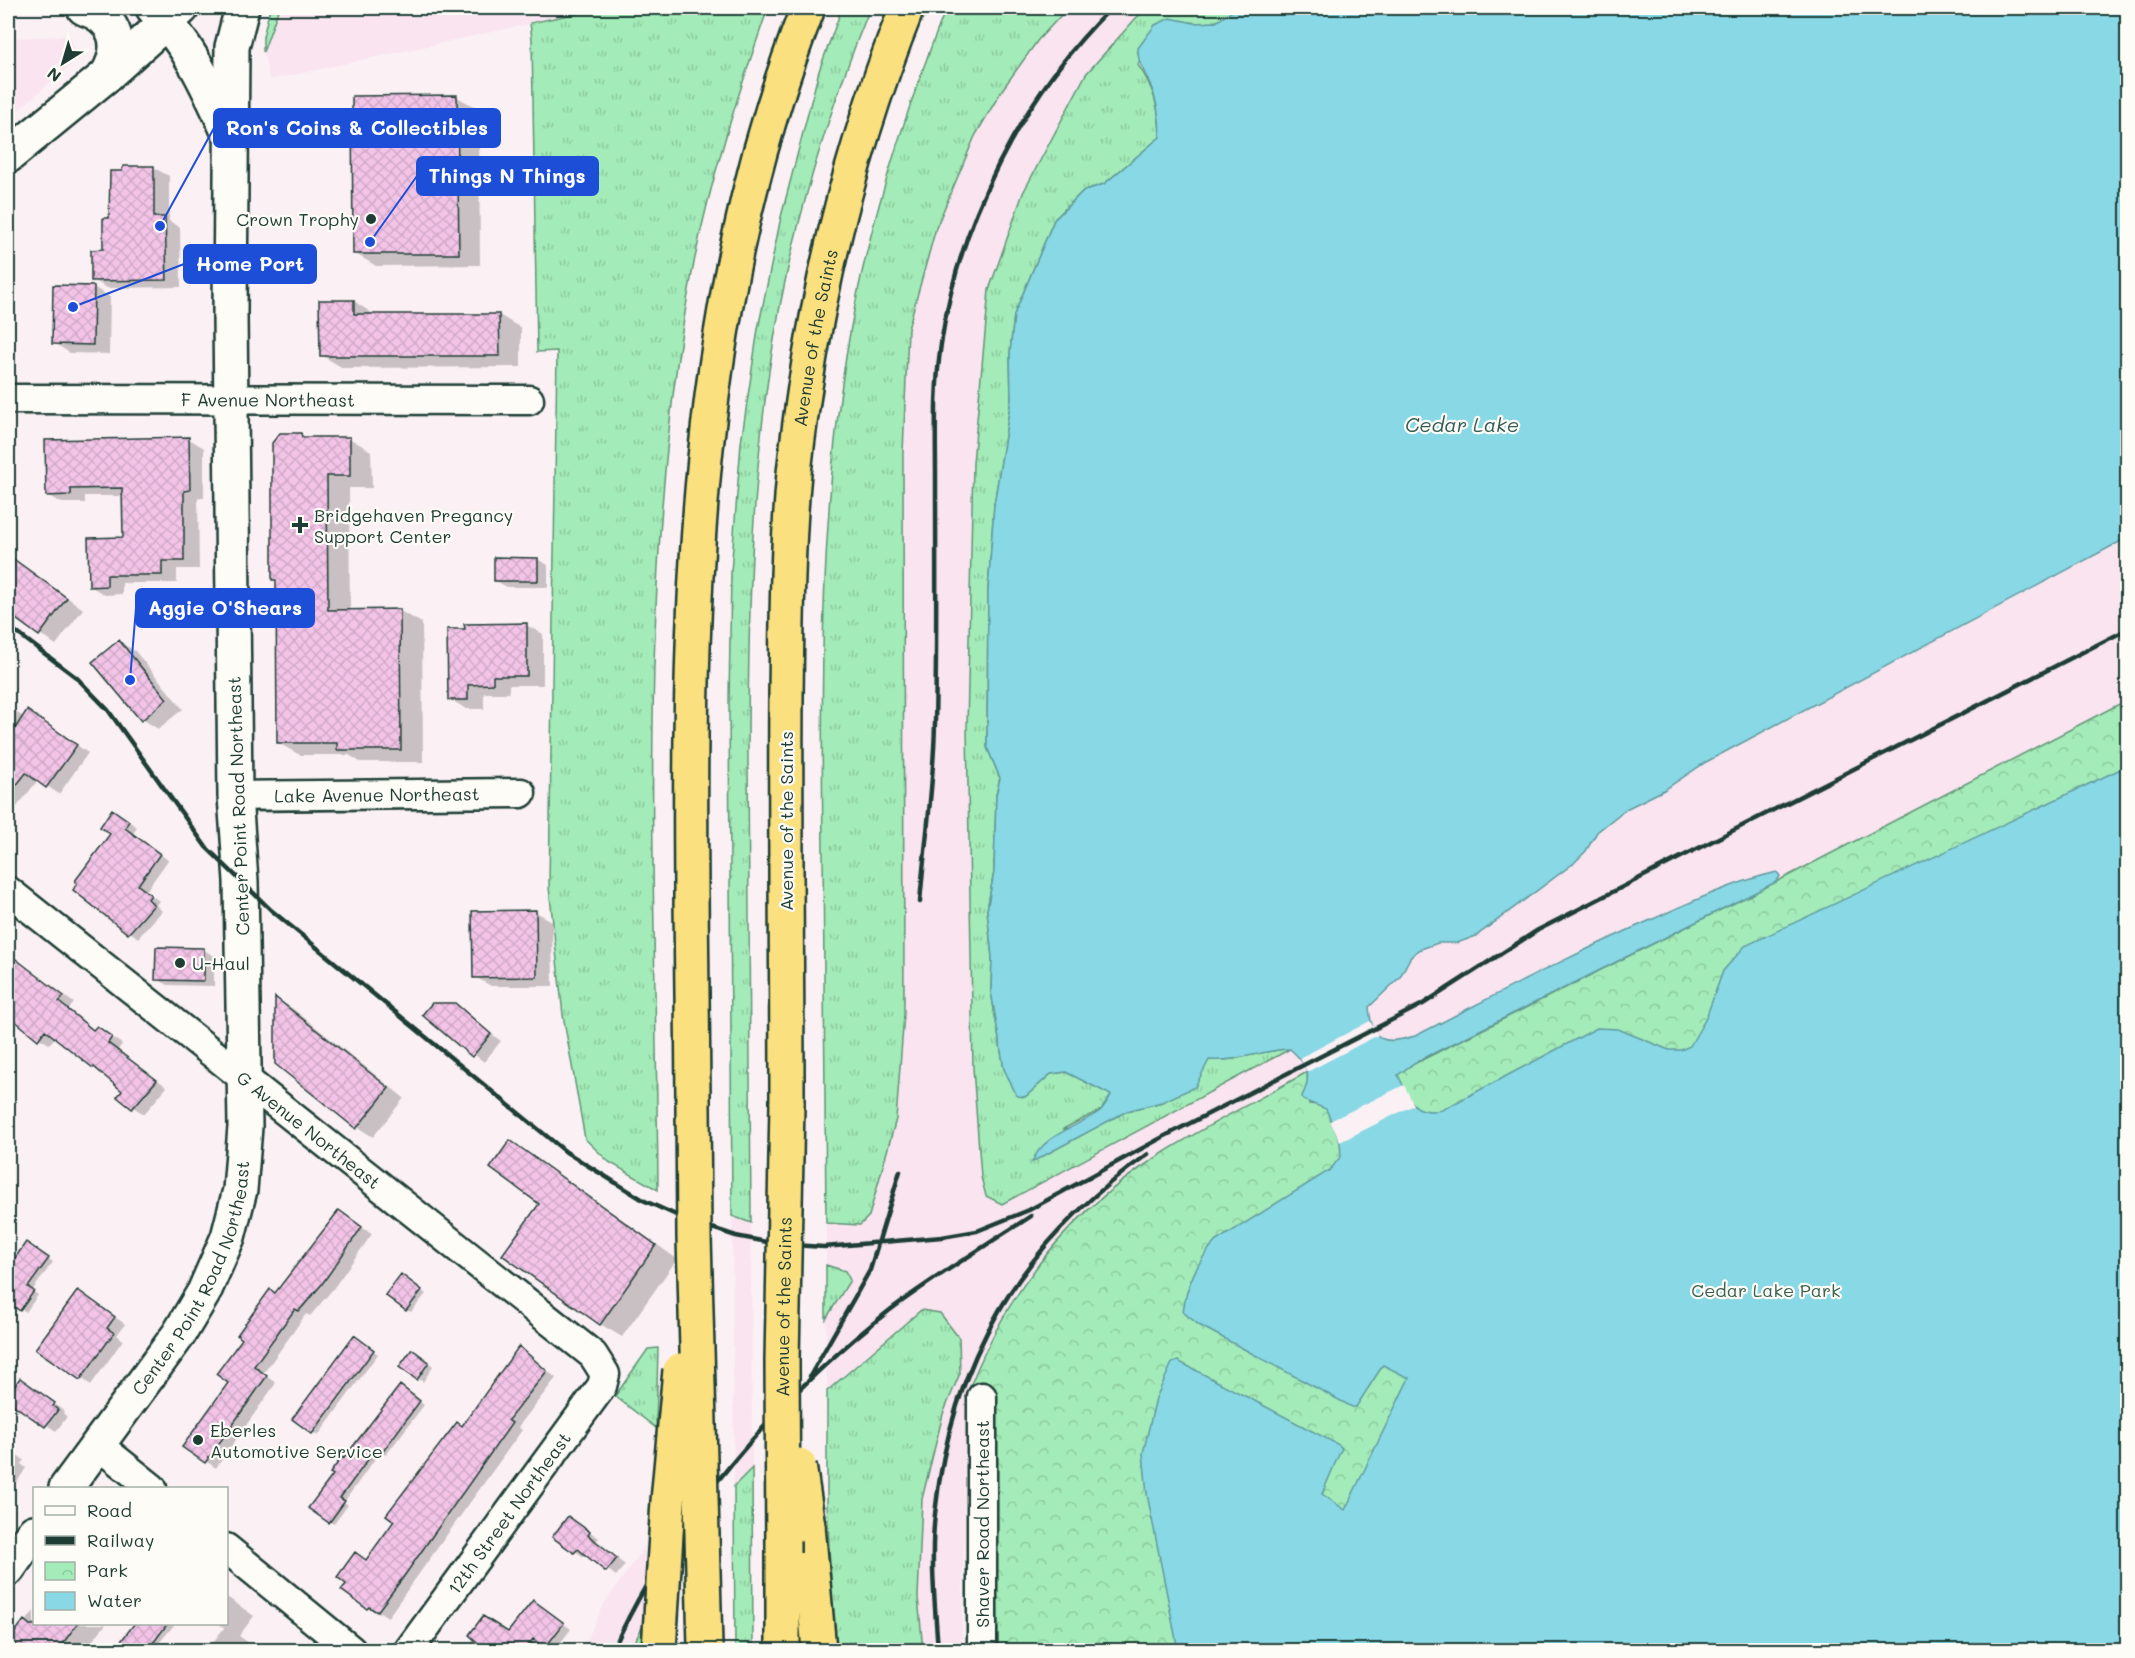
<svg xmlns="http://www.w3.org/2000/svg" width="2135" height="1658" viewBox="0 0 2135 1658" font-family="Mali,sans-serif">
<defs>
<pattern id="grass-tufts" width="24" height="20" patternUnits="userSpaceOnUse" patternTransform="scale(1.5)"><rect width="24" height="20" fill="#a3ebb8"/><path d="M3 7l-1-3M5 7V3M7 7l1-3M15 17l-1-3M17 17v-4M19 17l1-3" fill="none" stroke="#8cca9f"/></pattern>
<pattern id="park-crowns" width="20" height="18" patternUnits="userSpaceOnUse" patternTransform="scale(1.5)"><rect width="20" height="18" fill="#a3ebb8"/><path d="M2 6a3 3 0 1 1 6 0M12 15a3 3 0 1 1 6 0" fill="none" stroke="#8cca9f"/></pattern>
<pattern id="building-cross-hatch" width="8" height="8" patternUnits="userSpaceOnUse" patternTransform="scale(1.5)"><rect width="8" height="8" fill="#f3c4e7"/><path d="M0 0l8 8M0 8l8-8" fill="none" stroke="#d0a9c7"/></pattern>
</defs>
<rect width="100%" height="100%" fill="#fbf1f4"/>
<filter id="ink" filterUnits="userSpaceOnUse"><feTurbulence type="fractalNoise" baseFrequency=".0167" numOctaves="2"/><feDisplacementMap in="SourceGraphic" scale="12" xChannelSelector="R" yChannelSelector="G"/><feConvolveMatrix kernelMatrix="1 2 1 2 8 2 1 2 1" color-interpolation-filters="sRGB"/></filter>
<g filter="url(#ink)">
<path fill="#f9e4f0" d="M279 8H603L270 80 263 52Z
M1068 8H1149L1136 18 1086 74 1023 193 967 728 973 1068 981 1176 986 1196 1002 1204 1290 1049 1300 1058 1307 1072 1160 1155 1085 1214 1036 1266 1017 1291 981 1358 966 1397 962 1650H923L918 1597 922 1499 943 1414 960 1373 872 1351 827 1391 826 1319 850 1280 845 1271 826 1265V1223L860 1225 869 1216 896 1119 904 1014 903 453 908 329 936 228 975 136 1002 90 1038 40Z
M70 36 78 59 8 119V38Z
M2127 538V700L1776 882 1780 876 1582 950 1415 1036 1392 1043 1378 1037 1371 1021 1369 1007 1400 977 1410 958 1418 950 1438 943H1457L1476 936 1574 863 1586 851 1597 832 1626 809 1664 790 1706 762 1916 648Z
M732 1216 751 1223 752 1468 734 1486Z
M649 1541 644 1623 631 1650H582L605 1602Z"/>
<path fill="url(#grass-tufts)" stroke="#619476" stroke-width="1.5" d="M270 8H279L263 52V37Z
M603 8H768C738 94 709 183 692 273 635 574 656 885 658 1190L609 1162 585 1139 563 1015 549 887 557 351 537 352 532 39 530 23Z
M842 8H870C838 87 811 171 791 255 752 419 748 591 748 759 748 913 750 1068 751 1223L732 1216 729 701 731 572 741 443 758 329 781 217 819 71Z
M946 8H1068L1038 40 1002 90 975 136 936 228 908 329 903 453 904 1014 896 1119 869 1216 860 1225 826 1223C824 1099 824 975 823 852 821 677 820 500 851 327 870 219 906 110 946 8Z
M1149 8H1237C1231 12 1224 19 1217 21 1197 29 1181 14 1155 25L1138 65C1154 87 1160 111 1160 137L1104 184 1083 191 1054 220 1014 315 1010 353 1011 399 994 505 988 590 987 747 1000 778 996 795 994 872 987 910 992 957 991 991 1004 1069 1025 1097 1051 1074 1066 1072 1112 1095 1101 1110 1063 1129 1088 1130 1127 1111 1162 1102 1209 1060C1237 1062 1262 1050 1290 1049L1002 1204 986 1196 981 1177 973 1068 967 728 973 463 989 290 1023 193 1086 74 1136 18Z
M826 1265 845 1271 850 1280 826 1319Z
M921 1310 940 1313 959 1338 960 1373 943 1414 922 1499 918 1597 923 1650H834L827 1503V1391Z
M658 1348 656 1428 615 1396 648 1349Z
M752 1468 753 1650H735L734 1486Z
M644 1623 642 1650H631Z"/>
<path fill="url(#park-crowns)" stroke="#619476" stroke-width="1.5" d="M2127 700V1650H998L994 1397H966C1004 1295 1067 1213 1160 1155 1207 1125 1258 1100 1307 1072L1309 1104 1322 1105 1402 1070 1776 882Z"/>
<path fill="#89d8e5" stroke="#5f9a9e" stroke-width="1.5" d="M1237 8H2127V538L1706 762 1664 790 1626 809 1597 832 1586 851 1574 863 1476 936 1457 943H1438L1418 950 1410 958 1400 977 1369 1007C1372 1043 1384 1045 1415 1036 1494 996 1572 954 1653 919 1693 901 1734 882 1777 872L1780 876 1776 882 1414 1063 1398 1075C1411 1100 1411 1115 1442 1110L1597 1028 1618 1029 1669 1050H1681L1690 1046 1706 1018 1723 971 1745 946 2127 766V1650H1178L1147 1494 1143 1453 1156 1398 1172 1363 1178 1361 1339 1445 1342 1448 1340 1452 1322 1494 1345 1510 1409 1378 1383 1365 1356 1407H1352L1199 1325 1183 1312C1186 1286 1198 1260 1216 1241L1330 1170 1341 1156 1340 1142 1326 1109 1303 1100 1302 1096C1313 1075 1307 1064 1290 1049 1262 1050 1237 1062 1209 1060L1195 1087 1162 1102 1127 1111 1032 1162C1043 1134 1078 1127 1100 1111 1104 1107 1108 1100 1111 1095L1066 1072 1051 1074 1025 1097 1017 1096 1004 1069 991 991 992 957 987 910 994 872 996 795 1000 778 987 747 988 590 994 505 1011 399 1010 353 1014 315 1054 220 1083 191 1104 184 1160 137C1160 117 1157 98 1148 79 1142 65 1138 65 1138 48L1155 25 1170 18 1194 23 1216 22Z"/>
<path fill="#fbf1f4" d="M1370 1021 1378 1035 1307 1072 1300 1058Z
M1404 1085 1414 1105 1340 1142 1330 1121Z"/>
<path fill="#0003" d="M457 97 479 109 480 265 376 266 354 253Z
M154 168 169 176V221L180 227 181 287 107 288 93 280 105 251 111 219Z
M93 287 110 297 109 354 70 353 54 343Z
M354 301 376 316 499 315 521 328V367L343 368 321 355Z
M301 435 307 438H349L371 451 372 488H349L350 611H400L422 623 423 762H360L349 755H300L278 743 277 581 273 579Z
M189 439 204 448V498H198L199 569H177V583H122V594L105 595 90 586 124 539V496H85V503H62L47 495Z
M8 554 83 609 56 645 8 612Z
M537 559 548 565V587H507L496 581Z
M526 625 543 634V685H509V693H484V709H466L450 699Z
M119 642 135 651 183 709 158 729 142 719Z
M8 705 24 718 40 719 88 753 59 794 38 780 8 818Z
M121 816 137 827 133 834 168 860 146 891 159 901 156 905 162 911 138 938 75 889Z
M536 912 552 921 553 986H491L475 977Z
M204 950 214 956V986L168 985 157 979Z
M9 956 74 1003 69 1009 95 1031 97 1028 122 1044 118 1050 167 1087 144 1114 133 1107 124 1090 56 1037 49 1044 39 1038 22 1010 8 999Z
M276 999 292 1008 404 1098 373 1137 357 1127Z
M454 1005 501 1041 484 1062 424 1015Z
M510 1142 532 1155 677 1259 622 1337 600 1324Z
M8 1204 14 1209 8 1217Z
M339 1212 372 1234 333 1289 310 1316 306 1314 263 1374 276 1383 216 1468 184 1446 230 1383Z
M27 1244 53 1262 32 1291 38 1295 26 1312 8 1300V1274Z
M407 1279 426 1294 411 1312 406 1310Z
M89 1299 125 1324 117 1335 123 1340 91 1385 81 1378Z
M359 1340 378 1354 318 1436 294 1419Z
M519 1348 556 1378 518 1427 522 1430 388 1617 380 1612 379 1614 344 1590 367 1561Z
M417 1354 433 1366 423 1382 401 1367Z
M21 1380 64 1411 63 1413 67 1417 56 1431 8 1399Z
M405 1390 424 1405 386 1455 380 1452 344 1502 348 1505 334 1524 330 1522 345 1460Z
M8 1448 24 1460 21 1464 26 1468 17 1482 8 1476Z
M569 1518 599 1538 596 1542 625 1565 616 1576 587 1554 584 1557 554 1537Z
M227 1597 254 1616 239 1636 259 1650H207L224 1628 218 1624H226Z
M541 1607 571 1629 555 1650 542 1643 536 1650H466L475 1637 509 1634Z
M34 1611V1624H106L85 1650H20L12 1640Z
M134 1624H175L153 1650H116Z"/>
<path fill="url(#building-cross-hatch)" stroke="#1f3d34" stroke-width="1.5" d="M457 95 459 254H353L352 96Z
M123 166H154V217H165L167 280 91 281V250L103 249V218H109L110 171H122Z
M53 285 94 286 93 345 52 344Z
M319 300H354V314H499L500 356H320Z
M280 433H301L302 437H350V476H327L328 610 400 609 401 750H337V743H277L276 580H272V443Z
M189 437 190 490 184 491V561H162V575H107V586L89 587 88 538 123 537 122 488 71 489V495L46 496 45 440Z
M8 555 67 598 39 636 8 613Z
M494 557 538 558V581H494Z
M527 623V676H493V684L468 685V700H448L447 629H465L464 624Z
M119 640 167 699 141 721 92 662Z
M27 710 77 745 46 788 26 773 8 796V739Z
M112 809 129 821 125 828 160 854 138 885 151 895 148 899 154 905 128 934 73 890 77 883 75 881 110 834 100 827Z
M536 910 537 977 473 978 472 911Z
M156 947 204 948V981L155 980Z
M8 953 64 996 59 1002 93 1030 97 1026 112 1037 108 1043 157 1080 132 1109 117 1097 122 1091 94 1067 93 1068 45 1030 38 1040 8 1015Z
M275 997 389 1088 356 1129 275 1064Z
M432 1003H455L491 1034 472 1057 422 1015Z
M510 1140 656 1245 600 1325 502 1255 539 1204 490 1168Z
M339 1210 362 1227 322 1284 299 1311 295 1309 254 1366 267 1376 205 1463 182 1447 228 1383 216 1374 242 1339 237 1335 270 1289 275 1293Z
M26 1242 49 1258 28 1287 34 1291 20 1311 8 1302V1268Z
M401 1274 422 1290 406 1311 385 1295Z
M78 1290 115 1317 107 1328 114 1333 80 1380 35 1349Z
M354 1335 374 1350 312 1434 292 1419Z
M519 1346 547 1371 508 1420 512 1423 402 1579 377 1612 369 1607 367 1609 341 1590 346 1584 337 1577 355 1552 366 1560 394 1521 386 1515 457 1422 462 1426Z
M412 1349 429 1362 417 1380 399 1367Z
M20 1378 55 1403 53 1406 58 1410 45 1427 8 1401V1395Z
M400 1385 420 1401 381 1454 375 1450 340 1498 345 1501 329 1523 308 1508 333 1475 330 1473 342 1457 344 1458Z
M568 1516 590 1532 588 1535 617 1558 606 1572 578 1549 574 1553 552 1537Z
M533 1600 564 1623 545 1648 533 1639 527 1647 533 1650H486L469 1635 483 1616 508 1632Z
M24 1620 30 1625 78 1623 58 1650H23L9 1640Z
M135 1623H168L148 1650H114Z"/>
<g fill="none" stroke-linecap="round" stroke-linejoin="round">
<g stroke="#1f3d34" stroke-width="33">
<g id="street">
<path id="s1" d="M8 399 529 400"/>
<path id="s2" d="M235 796 521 793"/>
<path id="s3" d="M8 891 593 1355 605 1374 602 1386 409 1650"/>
<path d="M98 1445 152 1488"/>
<path d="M226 1548 351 1650"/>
<path d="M982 1650V1397"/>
</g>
</g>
<g stroke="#1f3d34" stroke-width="38">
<g id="secondary">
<path d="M84 8C117 19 124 46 107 75"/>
<path d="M153 8C187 41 208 86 227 129"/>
<path d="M8 156 107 75 182 8"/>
<path id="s4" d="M66 1488 179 1334 204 1292 228 1237 240 1190 245 1127 241 881 235 796 230 315 232 47 242 8"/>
<path d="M8 1569 34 1532"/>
</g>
</g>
<g stroke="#1f3d34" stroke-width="38">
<g id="highway">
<path d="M693 1104C691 731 669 363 808 8"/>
<path id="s5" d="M787 1104C787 968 785 832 786 696 787 622 787 547 794 473 811 313 847 157 907 8"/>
<path d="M808 1526 819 1650"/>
<path d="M783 1650V1553"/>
</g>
</g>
<use href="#street" stroke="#fdfcf7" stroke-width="28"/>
<use href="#secondary" stroke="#fdfcf7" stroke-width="33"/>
<use href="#highway" stroke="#fbe080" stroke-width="33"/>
<path stroke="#1f3d34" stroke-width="4.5" d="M8 626 77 678 108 710 206 847 271 910 566 1152 645 1201 685 1219 736 1236 777 1244 824 1247 942 1237 977 1231 1029 1210 1163 1137 1423 1004 1538 930 2128 629
M920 902C925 843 934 782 935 723 937 642 936 562 936 481 936 436 934 390 941 344 959 220 1022 96 1111 8
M810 1376 870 1270 900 1171
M613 1650C671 1521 778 1397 890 1310 935 1276 984 1247 1031 1216
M938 1650C935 1605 930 1559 935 1514 951 1359 1021 1243 1148 1154"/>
<g stroke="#1f3d34" stroke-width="38" stroke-linecap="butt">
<g id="highway-bridge">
<path d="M693 1104 694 1237 705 1646"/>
<path d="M799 1465 808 1526"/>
<path id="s6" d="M783 1553 782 1360 787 1104"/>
<path d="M659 1650 668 1501 680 1370"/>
</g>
</g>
<use href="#highway-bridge" stroke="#fbe080" stroke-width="33"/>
</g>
</g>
<g fill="#1f3d34" stroke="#fdfcf7" stroke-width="2">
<circle cx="371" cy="219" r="6"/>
<path d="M297 516h6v6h6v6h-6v6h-6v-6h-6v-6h6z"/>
<circle cx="180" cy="963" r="6"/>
<circle cx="198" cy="1440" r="6"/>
</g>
<g text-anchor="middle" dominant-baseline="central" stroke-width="4.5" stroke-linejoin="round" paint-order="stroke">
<g font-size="18" fill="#1f3d34" stroke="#fdfcf7" text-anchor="start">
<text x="359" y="219" text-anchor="end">Crown Trophy</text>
<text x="314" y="515">Bridgehaven Pregancy<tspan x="314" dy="21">Support Center</tspan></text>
<text x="192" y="963">U-Haul</text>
<text x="210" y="1430">Eberles<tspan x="210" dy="21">Automotive Service</tspan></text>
</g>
<g font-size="18" fill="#1f3d34" stroke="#fdfcf7">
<text stroke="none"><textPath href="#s5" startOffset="768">Avenue of the Saints</textPath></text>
<text stroke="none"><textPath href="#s1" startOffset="260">F Avenue Northeast</textPath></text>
<text stroke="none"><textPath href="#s2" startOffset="142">Lake Avenue Northeast</textPath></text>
<text transform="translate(238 806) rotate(-92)">Center Point Road Northeast</text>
<text transform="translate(786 821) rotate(-90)">Avenue of the Saints</text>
<text stroke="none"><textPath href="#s3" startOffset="384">G Avenue Northeast</textPath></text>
<text stroke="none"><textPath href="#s4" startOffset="248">Center Point Road Northeast</textPath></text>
<text stroke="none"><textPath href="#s6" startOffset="246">Avenue of the Saints</textPath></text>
<text transform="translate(509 1513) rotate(-54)">12th Street Northeast</text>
<text transform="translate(982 1524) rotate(-90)">Shaver Road Northeast</text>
</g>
<g font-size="18" fill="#39604e" stroke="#fdfcf7">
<text x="1766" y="1290">Cedar Lake Park</text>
</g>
<g font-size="20" font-style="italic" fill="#345c57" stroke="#fdfcf7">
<text x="1462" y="424">Cedar Lake</text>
</g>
</g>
<path fill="none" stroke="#1d4ed8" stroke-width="2" d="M160 226L214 128M370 242L417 176M73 307L184 264M130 680L136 608"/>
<g fill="#1d4ed8" stroke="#fdfcf7" stroke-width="2">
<circle cx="160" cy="226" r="6"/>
<circle cx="370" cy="242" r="6"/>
<circle cx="73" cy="307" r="6"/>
<circle cx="130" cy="680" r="6"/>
</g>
<g fill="#1d4ed8" stroke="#1d4ed8" stroke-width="2">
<rect x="214" y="109" width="286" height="38" rx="6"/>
<rect x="417" y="157" width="181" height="38" rx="6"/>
<rect x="184" y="245" width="132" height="38" rx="6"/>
<rect x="136" y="589" width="178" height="38" rx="6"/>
</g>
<g font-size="20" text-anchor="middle" font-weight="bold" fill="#fff">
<text x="357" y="135">Ron's Coins &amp; Collectibles</text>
<text x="507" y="183">Things N Things</text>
<text x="250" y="271">Home Port</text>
<text x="225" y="615">Aggie O'Shears</text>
</g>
<rect width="2135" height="1658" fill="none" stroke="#fdfcf7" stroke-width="30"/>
<rect x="15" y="15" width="2105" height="1628" fill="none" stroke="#1f3d34" stroke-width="2" filter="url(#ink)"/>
<rect x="33" y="1487" width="195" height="138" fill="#fdfcf7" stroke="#a4b0a9" stroke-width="1.5"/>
<rect x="45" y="1506" width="30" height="9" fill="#fdfcf7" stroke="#a4b0a9" stroke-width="1.5"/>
<text x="87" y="1517" font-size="18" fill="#1f3d34">Road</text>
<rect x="45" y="1536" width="30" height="9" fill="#1f3d34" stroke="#a4b0a9" stroke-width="1.5"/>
<text x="87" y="1547" font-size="18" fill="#1f3d34">Railway</text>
<rect x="45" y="1562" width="30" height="18" fill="url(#park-crowns)" stroke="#a4b0a9" stroke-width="1.5"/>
<text x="87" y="1577" font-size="18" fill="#1f3d34">Park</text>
<rect x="45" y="1592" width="30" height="18" fill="#89d8e5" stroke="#a4b0a9" stroke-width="1.5"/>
<text x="87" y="1607" font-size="18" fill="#1f3d34">Water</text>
<g transform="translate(63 63) rotate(217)" stroke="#fdfcf7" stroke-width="4.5" paint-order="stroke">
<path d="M0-4.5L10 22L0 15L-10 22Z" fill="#1f3d34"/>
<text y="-9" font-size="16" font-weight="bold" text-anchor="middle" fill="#1f3d34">N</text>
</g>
</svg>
